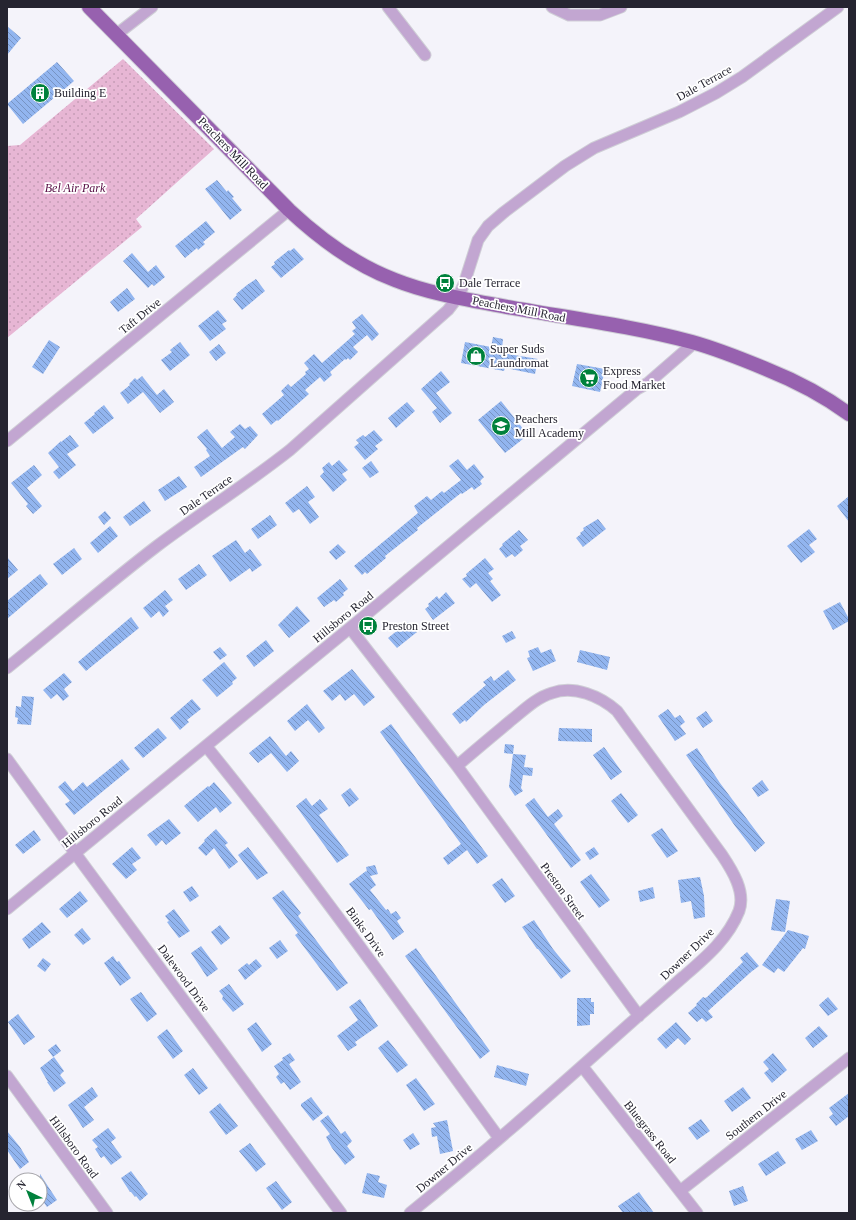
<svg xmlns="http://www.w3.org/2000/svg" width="856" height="1220" viewBox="0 0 856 1220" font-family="Georgia,serif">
<defs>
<pattern id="park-dots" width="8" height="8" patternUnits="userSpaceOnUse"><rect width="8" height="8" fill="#e7b6d4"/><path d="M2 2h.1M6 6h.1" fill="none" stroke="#c69cb6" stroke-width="1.8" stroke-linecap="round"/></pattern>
<pattern id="building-back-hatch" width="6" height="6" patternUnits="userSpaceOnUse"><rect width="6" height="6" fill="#92b5ef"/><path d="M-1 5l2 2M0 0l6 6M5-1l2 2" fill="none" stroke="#7793c2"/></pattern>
</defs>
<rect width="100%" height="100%" fill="#f4f3fa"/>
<path fill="url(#park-dots)" d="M123 59 214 149 136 219 142 227 7 338V146L20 145Z"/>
<path fill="url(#building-back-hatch)" d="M7 26 21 38 7 55Z
M57 62 74 81 23 124 7 104Z
M217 180 227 192 228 190 234 197 232 198 242 210 230 220 205 189Z
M206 221 215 232 203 242 205 244 198 250 197 248 185 258 175 246Z
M294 248 304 259 281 278 271 267 275 264 274 262 289 250 290 251Z
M132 253 148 272 156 265 165 277 154 286 152 284 148 288 123 261Z
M256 279 265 291 242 310 233 299 237 295 236 294 247 285Z
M127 288 135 299 118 312 110 302Z
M218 310 227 321 222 324 226 329 210 341 198 326Z
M362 314 379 334 372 341 367 335 353 347 358 352 350 360 348 358 346 360 345 359 330 372 332 375 324 382 320 377 305 390 309 394 278 421 277 420 271 425 262 414 284 395 281 391 288 384 291 387 306 374 305 372 309 369 304 363 314 354 322 363 355 334 352 331 356 328 352 322Z
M493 337 503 339 502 349 508 350V354L538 359 535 374 505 368 504 371 461 363 465 342 491 347Z
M49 340 60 347 43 374 32 367Z
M180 342 190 355 170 371 161 360 172 352 170 350Z
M219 344 226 353 216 361 209 352Z
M577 364 605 369 600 392 572 386Z
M441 371 450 382 436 393 452 413 440 423 432 412 437 408 421 389Z
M142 376 157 395 164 389 174 402 160 413 143 392 128 404 120 393 130 385 129 384 135 378 137 380Z
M501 401 528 435 505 453 478 420Z
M407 402 415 411 396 428 388 418Z
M104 405 114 418 93 434 84 423 95 414 94 413Z
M240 424 245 429 250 426 258 435 245 449 243 447 201 477 194 467 210 456 206 450 207 449 197 437 207 429 222 448 235 437 230 432Z
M374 430 383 440 375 446 378 449 365 460 354 447 359 443 356 440 363 435 365 437Z
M70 435 79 446 67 454 76 465 59 479 53 472 59 467 48 453 61 441V442Z
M458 459 467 470 474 464 484 477 480 481 482 484 474 490 472 487 462 494 461 493 417 528 418 530 385 556 386 558 367 574 365 572 362 575 354 566 418 513 414 506 427 496 431 500 442 491 444 493 461 480 449 466Z
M339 460 348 470 342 474 347 480 333 492 320 476 324 472 322 468 329 462 332 466Z
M371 461 379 472 370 478 362 468Z
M34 465 42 475 27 488 42 506 33 514 26 506 28 504 11 483Z
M179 476 187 487 165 501 158 490Z
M307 486 315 497 308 502 319 517 310 524 299 509 293 513 285 503Z
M849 496V522L837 506Z
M144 501 151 511 130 526 123 517Z
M105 511 111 518 104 525 98 517Z
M270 515 277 525 258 539 251 529Z
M598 519 606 529 583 547 576 538 581 534 580 533 584 530 583 528Z
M110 526 118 536 98 553 90 543Z
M809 529 817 539 809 545 815 552 801 563 787 546Z
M519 530 528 540 520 546 523 550 515 557 512 554 506 558 499 549 503 545 502 544Z
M236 540 245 553 250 549 262 565 252 572 250 568 230 582 212 556Z
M338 544 346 552 336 560 329 552Z
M74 548 82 559 62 575 53 564Z
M7 557 18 570 7 579Z
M485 558 494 569 488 573 493 579 490 581 501 595 492 602 476 583 470 588 462 579 467 576 466 574Z
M199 564 207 575 186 590 178 579Z
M40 574 48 584 7 619V601Z
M340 579 348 589 343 593 344 595 336 602 334 600 324 607 317 598Z
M165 590 173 600 165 606 169 611 163 617 159 611 151 618 143 608Z
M446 592 455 603 433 620 425 609 429 606 428 604 437 596 439 599Z
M840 602 849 619V621L833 630 823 611Z
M297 606 310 621 289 638 278 625Z
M131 617 139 628 86 671 78 662Z
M408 622 417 632 397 648 388 638Z
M512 631 516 638 506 643 502 636Z
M266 640 274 651 254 667 246 656Z
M220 647 227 655 220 660 213 652Z
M538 647 541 653 551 649 556 661 533 671 527 658 530 657 528 651Z
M580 650 610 657 607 670 577 662Z
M224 662 237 678 232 682 233 684 217 697 202 680Z
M352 669 375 697 364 706 354 694 345 701 340 694 332 701 323 691Z
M508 670 516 680 484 705 466 722 465 720 460 724 452 714 486 685 483 682 491 676 494 681Z
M64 673 72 682 64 689 69 696 63 701 57 694 51 699 43 690Z
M22 696 34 697 31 725 17 724 18 718 15 717 16 706 21 707Z
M192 699 201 709 187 720 189 722 180 730 170 718Z
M307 704 325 728 319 733 308 720 295 731 287 721Z
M668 709 675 718 680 715 685 722 680 726 686 734 675 741 658 716Z
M706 711 713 721 703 728 696 718Z
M391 724 488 856 477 864 467 850 448 865 443 858 461 844 380 732Z
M158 728 167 738 143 758 134 748Z
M559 728 592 729V742L558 741Z
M270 736 286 756 291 751 299 761 287 772 271 753 258 763 249 753Z
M505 744 514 745 513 754 504 753Z
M604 747 622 772 611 780 593 755Z
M697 748 720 783 765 843 755 852 735 826 686 755Z
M513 754 526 755 524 767 533 768 532 776 523 775 521 788 523 791 515 796 509 787Z
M122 759 130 769 74 815 65 804 70 801 58 787 65 781 73 791 83 782 87 787Z
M762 780 769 790 758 797 752 788Z
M214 782 232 803 220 813 216 807 198 822 184 806 208 786 209 787Z
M350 788 359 799 349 807 341 795Z
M621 793 638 815 628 823 611 801Z
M306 798 312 806 320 799 328 809 319 815 349 855 337 863 296 806Z
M534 798 548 817 558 809 563 816 554 824 581 860 571 868 525 805Z
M169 819 181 833 166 845 162 840 156 846 147 835Z
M662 828 678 851 667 858 651 835Z
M216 829 228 843 225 845 238 862 229 869 214 848 206 856 198 848 205 841 204 840Z
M34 830 41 840 23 854 15 845Z
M132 847 141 858 132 864 137 870 126 879 112 864Z
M248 847 268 873 257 880 238 855Z
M594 847 599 854 590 860 585 853Z
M375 865 378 874 370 876 376 885 370 890 386 910 388 909 391 914 396 911 401 918 397 921 404 932 393 940 371 909 369 910 349 884 366 871 367 872 366 867Z
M591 874 610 900 599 908 580 882Z
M700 877 704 896 705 917 694 919 691 901 681 903 678 880Z
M502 878 515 896 505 903 492 885Z
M192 886 199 896 190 902 183 892Z
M653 887 655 898 640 902 638 891Z
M283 890 301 913 298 916 348 983 337 991 295 935 298 933 272 898Z
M80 891 88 901 67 918 59 909Z
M776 899 790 901 785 932 771 930Z
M174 909 190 931 179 938 167 922 169 921 165 916Z
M534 920 553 949 571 971 561 979 538 949H537L522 927Z
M42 922 51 932 29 949 22 939Z
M220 925 230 938 221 945 211 932Z
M82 928 91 939 83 945 74 935Z
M788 930 809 936 805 949 803 948 784 972 778 968 774 973 762 965Z
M280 940 288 951 277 959 269 948Z
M201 946 218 969 207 977 191 953Z
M416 948 490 1051 480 1059 405 956Z
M747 952 759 966 751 972 708 1011 713 1017 706 1022 702 1018 697 1022 688 1013 697 1005 696 1004 703 997 705 998 707 997 743 962 740 958Z
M113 956 117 962 119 961 131 978 120 986 104 963Z
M43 958 51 964 45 972 37 966Z
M256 959 262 966 245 980 238 970 247 963 249 965Z
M229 984 244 1004 233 1012 222 999 223 996 219 991Z
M141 992 157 1014 147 1022 130 999Z
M828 997 838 1009 828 1016 819 1005Z
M577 998H591V1002H594V1014H590V1025L577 1026Z
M360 999 378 1026 355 1042 357 1045 348 1051 337 1036 358 1020 349 1007Z
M18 1014 35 1037 24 1045 8 1022Z
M256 1022 272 1044 262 1052 247 1029Z
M676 1022 691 1039 685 1045 678 1038 666 1049 657 1039Z
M819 1026 828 1036 813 1048 805 1038Z
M167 1029 183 1051 173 1059 157 1037Z
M388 1040 408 1065 397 1073 378 1048Z
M56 1044 61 1051 53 1057 48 1050Z
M290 1053 295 1060 289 1064 301 1082 290 1090 284 1082 281 1084 276 1077 279 1074 274 1066 283 1060 282 1058Z
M773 1053 787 1070 772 1083 764 1073 769 1069 763 1062Z
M54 1057 64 1071 60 1075 66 1083 54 1092 47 1082H48L40 1068Z
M497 1065 529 1074 526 1086 494 1077Z
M193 1068 208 1088 199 1095 184 1075Z
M416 1078 435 1104 424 1111 406 1085Z
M92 1087 98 1096 84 1107 94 1120 83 1128 68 1105Z
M743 1087 751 1098 732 1112 724 1101Z
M849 1093V1116L836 1126 829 1117 833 1114 829 1108Z
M311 1097 323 1113 313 1121 301 1106V1104Z
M220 1103 238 1126 226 1135 209 1112Z
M328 1115 341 1134 345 1131 352 1141 347 1146 355 1157 345 1165 332 1148 326 1137 330 1134 320 1121Z
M701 1119 710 1131 697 1140 688 1128Z
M447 1120 453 1151 440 1154 437 1136 432 1137 431 1128 436 1127 433 1123Z
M108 1128 116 1138 111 1142 122 1157 111 1165 104 1156 101 1158 95 1149 98 1147 92 1140Z
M811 1130 818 1141 802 1150 795 1139Z
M7 1131 20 1147 29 1162 20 1169 7 1150Z
M413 1133 420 1144 410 1150 403 1140Z
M250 1143 266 1164 256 1172 239 1151Z
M778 1151 786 1163 766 1176 758 1164Z
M131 1171 148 1194 140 1201 136 1196 135 1197 131 1192H130L121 1178Z
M367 1173 380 1176 378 1182 387 1185 384 1198 362 1193Z
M40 1174 57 1200 47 1207 40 1197Z
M276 1181 292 1202 282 1210 266 1188Z
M743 1186 748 1201 734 1206 729 1191Z
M639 1192 654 1213H623L618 1206Z"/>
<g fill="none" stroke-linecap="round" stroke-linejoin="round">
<g stroke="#cfced6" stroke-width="13">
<path id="minor" d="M388 7 425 55
M552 7 569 15H600L621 7
M117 34 152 7
M7 441 289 210
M350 628 457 766 639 1016
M7 668C57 628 106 585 157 546 201 513 247 484 290 450L448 310 458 297 464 284 478 240 488 226 503 213 565 166 594 148 679 112 716 93 742 77 838 7
M206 746C309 873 403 1006 499 1138
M7 759 83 864 341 1213
M7 909 362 618 637 389 648 383 694 343
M582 1066 697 1213
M7 1076 107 1213
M680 1191 849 1058
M410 1213C487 1151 561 1085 635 1019 651 1005 667 991 683 977 705 958 728 939 739 911 746 892 732 870 722 855L617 711C600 696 574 685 552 693 535 698 522 712 509 722 491 737 474 751 457 766"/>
</g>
<g stroke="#cfced6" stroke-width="16">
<path id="major" d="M89 7 289 210C320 239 355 265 395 280 430 294 470 300 507 307 569 318 632 326 692 342 717 349 742 359 766 369 796 381 823 395 849 414"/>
</g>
<use href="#minor" stroke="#c2a6d1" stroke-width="11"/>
<use href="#major" stroke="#9761af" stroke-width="14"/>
</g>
<defs>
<g id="building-disc" transform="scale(1)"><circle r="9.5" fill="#00813c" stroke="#fff"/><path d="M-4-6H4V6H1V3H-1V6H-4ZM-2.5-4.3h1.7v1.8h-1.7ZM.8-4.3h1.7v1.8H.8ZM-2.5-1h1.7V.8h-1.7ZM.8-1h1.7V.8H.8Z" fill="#fff"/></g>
<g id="bus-disc" transform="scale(1)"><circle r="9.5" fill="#00813c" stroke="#fff"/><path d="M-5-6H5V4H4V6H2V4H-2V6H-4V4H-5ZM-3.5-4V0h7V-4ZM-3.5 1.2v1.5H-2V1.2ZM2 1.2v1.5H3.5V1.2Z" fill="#fff"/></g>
<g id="shop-disc" transform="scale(1)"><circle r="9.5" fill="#00813c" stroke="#fff"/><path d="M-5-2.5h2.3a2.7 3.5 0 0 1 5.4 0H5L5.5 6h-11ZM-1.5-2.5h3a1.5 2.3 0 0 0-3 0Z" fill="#fff"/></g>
<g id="supermarket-disc" transform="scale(1)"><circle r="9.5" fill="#00813c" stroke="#fff"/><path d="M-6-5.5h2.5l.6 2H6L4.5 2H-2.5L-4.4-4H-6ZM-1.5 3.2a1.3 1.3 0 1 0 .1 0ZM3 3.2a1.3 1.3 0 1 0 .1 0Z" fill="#fff"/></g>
<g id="school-disc" transform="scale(1)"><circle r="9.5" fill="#00813c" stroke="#fff"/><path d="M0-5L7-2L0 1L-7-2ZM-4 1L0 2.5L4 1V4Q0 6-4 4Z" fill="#fff"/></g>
</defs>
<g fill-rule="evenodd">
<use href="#building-disc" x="40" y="93"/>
<use href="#bus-disc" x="445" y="283"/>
<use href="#shop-disc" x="476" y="356"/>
<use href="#supermarket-disc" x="589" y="378"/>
<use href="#school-disc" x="501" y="426"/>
<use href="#bus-disc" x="368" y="626"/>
</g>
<g text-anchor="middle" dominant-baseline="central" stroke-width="3.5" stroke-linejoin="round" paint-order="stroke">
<g font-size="12" fill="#252430" stroke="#fff">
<text transform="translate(704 83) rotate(-29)">Dale Terrace</text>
<text transform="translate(233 153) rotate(46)">Peachers Mill Road</text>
<text transform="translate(519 309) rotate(11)">Peachers Mill Road</text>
<text transform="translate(140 316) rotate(-39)">Taft Drive</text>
<text transform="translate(206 495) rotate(-35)">Dale Terrace</text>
<text transform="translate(343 617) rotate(-39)">Hillsboro Road</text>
<text transform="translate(92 822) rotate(-39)">Hillsboro Road</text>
<text transform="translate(563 891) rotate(54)">Preston Street</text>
<text transform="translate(366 932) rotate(54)">Binks Drive</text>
<text transform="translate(687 954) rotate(-44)">Downer Drive</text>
<text transform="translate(184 978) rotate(54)">Dalewood Drive</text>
<text transform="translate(756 1115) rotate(-38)">Southern Drive</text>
<text transform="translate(650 1132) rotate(52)">Bluegrass Road</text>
<text transform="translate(74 1147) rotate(54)">Hillsboro Road</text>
<text transform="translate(444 1168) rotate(-40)">Downer Drive</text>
</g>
<g font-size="12" fill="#252430" stroke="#fff" text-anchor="start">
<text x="54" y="93">Building E</text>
<text x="459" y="283">Dale Terrace</text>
<text x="490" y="349">Super Suds<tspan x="490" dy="14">Laundromat</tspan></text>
<text x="603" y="371">Express<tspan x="603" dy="14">Food Market</tspan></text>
<text x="515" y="419">Peachers<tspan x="515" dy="14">Mill Academy</tspan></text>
<text x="382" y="626">Preston Street</text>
</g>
<g font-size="12" font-style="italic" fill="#560b43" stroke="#fff">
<text x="75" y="188">Bel Air Park</text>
</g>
</g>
<rect width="856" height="1220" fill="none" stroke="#252430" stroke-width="16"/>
<g transform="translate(28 1192) rotate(317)"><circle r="19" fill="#ffffff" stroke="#a8a7ac"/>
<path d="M0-3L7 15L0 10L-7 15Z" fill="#00813c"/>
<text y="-6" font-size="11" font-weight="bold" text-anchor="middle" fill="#252430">N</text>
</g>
</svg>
